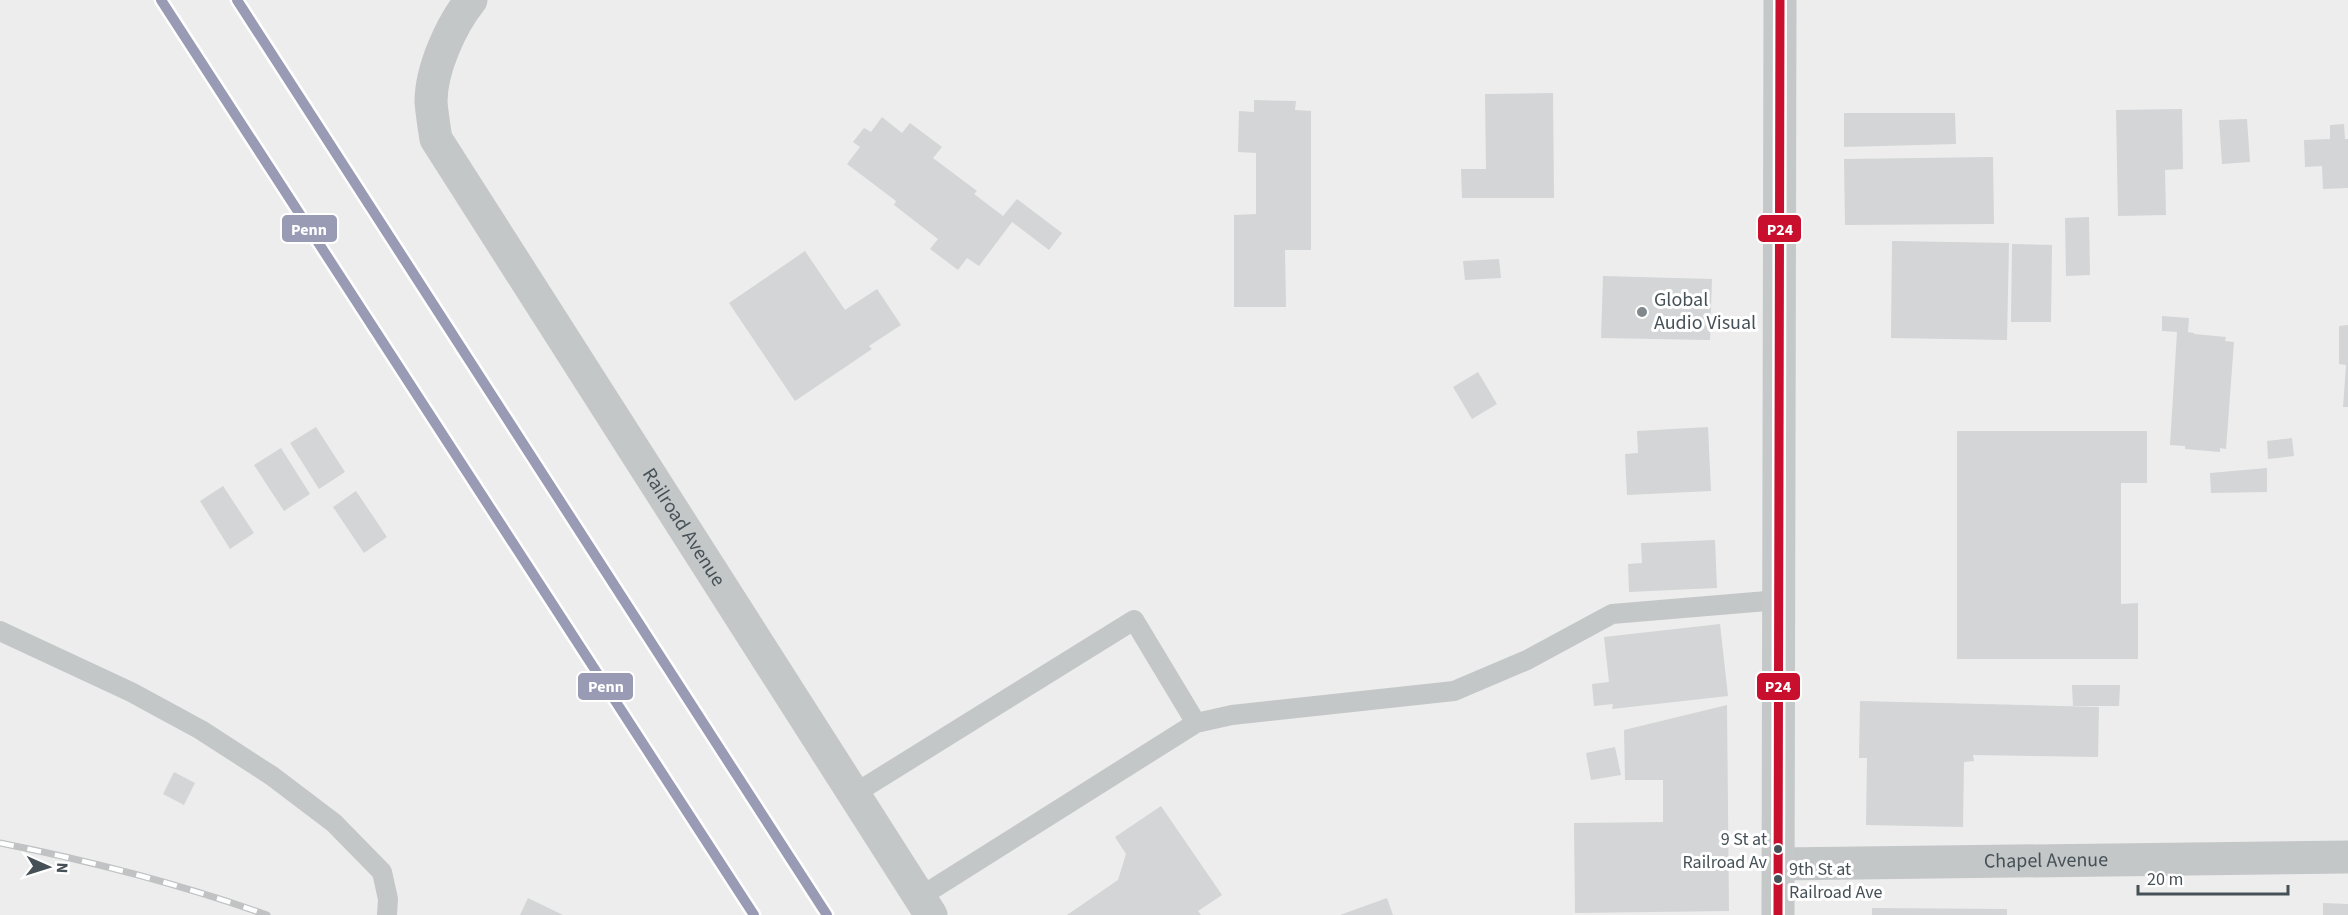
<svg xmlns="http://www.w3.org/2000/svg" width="2348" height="915" viewBox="0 0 2348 915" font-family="'Source Sans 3',sans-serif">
<rect width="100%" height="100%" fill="#ededed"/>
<path fill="#d3d5d6" d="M1553 93 1554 198H1462L1461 169H1486L1485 94Z
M1254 100 1296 101 1295 110 1311 111V250H1285L1286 307H1234V215L1256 214V153L1238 152 1239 111 1254 112Z
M2182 109 2183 169 2165 170 2166 215 2118 216 2116 110Z
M1844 113H1955L1956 144 1844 147Z
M882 117 902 133 910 123 942 147 933 158 977 191 974 194 1003 216 1017 199 1062 233 1049 250 1012 222 979 266 967 258 958 270 930 249 938 239 894 205 896 201 847 164 860 147 853 142 864 128 871 132Z
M2247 119 2250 162 2222 164 2219 120Z
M2344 124 2345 139H2348V188L2323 189 2322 166 2305 167 2304 140 2330 139V125Z
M1993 157 1994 224 1845 225 1844 159Z
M2089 217 2090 275 2066 276 2065 218Z
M1892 241 2009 243 2007 340 1891 338Z
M2012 244 2052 245 2051 322H2011Z
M805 251 845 310 877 289 901 325 869 346 872 349 795 401 729 303Z
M1499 259 1501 278 1465 280 1463 261Z
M1603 276 1712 279 1710 340 1601 338Z
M2162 316 2189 318 2188 332 2194 333V334L2226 337 2225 341 2234 342 2226 449 2220 448V452L2185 449V446L2170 445 2177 332 2162 331Z
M2348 325V407H2343L2346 365 2339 364V326Z
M1478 372 1497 404 1472 419 1453 387Z
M316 427 345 472 319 489 290 443Z
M1708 427 1711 491 1627 495 1625 454 1638 453 1637 431Z
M1957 431H2147V483H2121V604L2138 603V659H1957Z
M2292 438 2294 456 2268 459 2267 441Z
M281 448 310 494 284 511 254 465Z
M2267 468V492L2211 493 2210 473Z
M223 486 254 533 230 549 200 501Z
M356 491 387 537 364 553 333 507Z
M1715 540 1717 588 1629 592 1628 564 1642 563 1641 543Z
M1720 624 1728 696 1612 709 1613 704 1594 706 1592 684 1609 682 1604 637Z
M2072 685H2120L2119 706H2073Z
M1860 701 2099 707 2098 757 1973 755 1974 761 1964 762 1963 827 1866 825 1867 758H1859Z
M1727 705 1729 911 1575 913 1574 823 1663 822V780H1625L1624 730Z
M1615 747 1621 775 1591 780 1586 753Z
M174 772 195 783 184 805 163 794Z
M1161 806 1222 895 1198 911 1201 915H1067L1118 880 1126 854 1115 837Z
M528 898 563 915H520Z
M1387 898 1393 915H1340Z
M2323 903 2348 904V915H2323Z
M1872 908 2007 909V915H1872Z"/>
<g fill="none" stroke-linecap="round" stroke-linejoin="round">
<path stroke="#c4c7c8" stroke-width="20" d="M0 631 131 692 201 730 272 776 334 823 382 872 388 899 387 915
M1196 723 1232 715 1454 691 1527 660 1612 614 1779 600
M854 794 1134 620 1196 723 920 897"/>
<g stroke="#c4c7c8" stroke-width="33">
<path id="s1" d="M471 0C451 25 431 69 431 102 432 114 434 127 436 139L931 915"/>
<path id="s2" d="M1779 864 2348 857"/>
</g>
<path stroke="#c5c8c9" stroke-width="33" d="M1778 915 1780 0"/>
<g stroke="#c0c2c3" stroke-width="7">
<path id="rail" d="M0 843C90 861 180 884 267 915"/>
</g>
<use href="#rail" stroke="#fff" stroke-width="4.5" stroke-dasharray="14" stroke-linecap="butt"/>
<g stroke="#fff" stroke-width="14">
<path id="bus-1" d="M1778 915 1780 0"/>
</g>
<use href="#bus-1" stroke="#c8102e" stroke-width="9"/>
<g stroke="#fff" stroke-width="15">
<path id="rail-1" d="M161 0 754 915
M237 0 827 915"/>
</g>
<use href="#rail-1" stroke="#999ab4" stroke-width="10"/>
</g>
<circle fill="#80888c" stroke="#fff" stroke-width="2" cx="1642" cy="312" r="6"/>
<g fill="#465157" stroke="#fff" stroke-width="2">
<circle cx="1778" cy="849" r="5"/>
<circle cx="1778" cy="879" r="5"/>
</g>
<g text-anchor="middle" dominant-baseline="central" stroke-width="6" stroke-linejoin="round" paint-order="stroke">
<g font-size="18" fill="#465157" stroke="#fff" text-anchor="end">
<text x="1767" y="839">9 St at<tspan x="1767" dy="23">Railroad Av</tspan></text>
<text x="1789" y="869" text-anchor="start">9th St at<tspan x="1789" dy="23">Railroad Ave</tspan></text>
</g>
<g font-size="20" fill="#465157" stroke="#fff" text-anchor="start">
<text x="1654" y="300">Global<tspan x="1654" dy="23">Audio Visual</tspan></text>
</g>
<g font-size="20" fill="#465157" stroke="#fff">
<text stroke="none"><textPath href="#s1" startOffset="609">Railroad Avenue</textPath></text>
<text stroke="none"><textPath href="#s2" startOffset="267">Chapel Avenue</textPath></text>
</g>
</g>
<g stroke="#fff" stroke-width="2">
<rect x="281" y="214" width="57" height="29" rx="6" fill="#999ab4"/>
<rect x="1757" y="214" width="45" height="29" rx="6" fill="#c8102e"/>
<rect x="577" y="672" width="57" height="29" rx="6" fill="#999ab4"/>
<rect x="1756" y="672" width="45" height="29" rx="6" fill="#c8102e"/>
</g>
<g font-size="16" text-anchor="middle" font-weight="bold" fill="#fff">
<text x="309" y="235">Penn</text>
<text x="1780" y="235">P24</text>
<text x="606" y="692">Penn</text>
<text x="1778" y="692">P24</text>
</g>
<g transform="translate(48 867) rotate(93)" stroke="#ffffff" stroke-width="4.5" paint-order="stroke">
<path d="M0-4.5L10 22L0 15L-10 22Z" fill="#465157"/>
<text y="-9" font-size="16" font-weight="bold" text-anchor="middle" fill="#465157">N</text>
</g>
<path d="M2138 885v9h150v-9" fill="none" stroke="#465157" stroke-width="3"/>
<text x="2147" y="885" font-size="18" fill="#465157" stroke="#ffffff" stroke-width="4.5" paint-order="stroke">20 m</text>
</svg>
